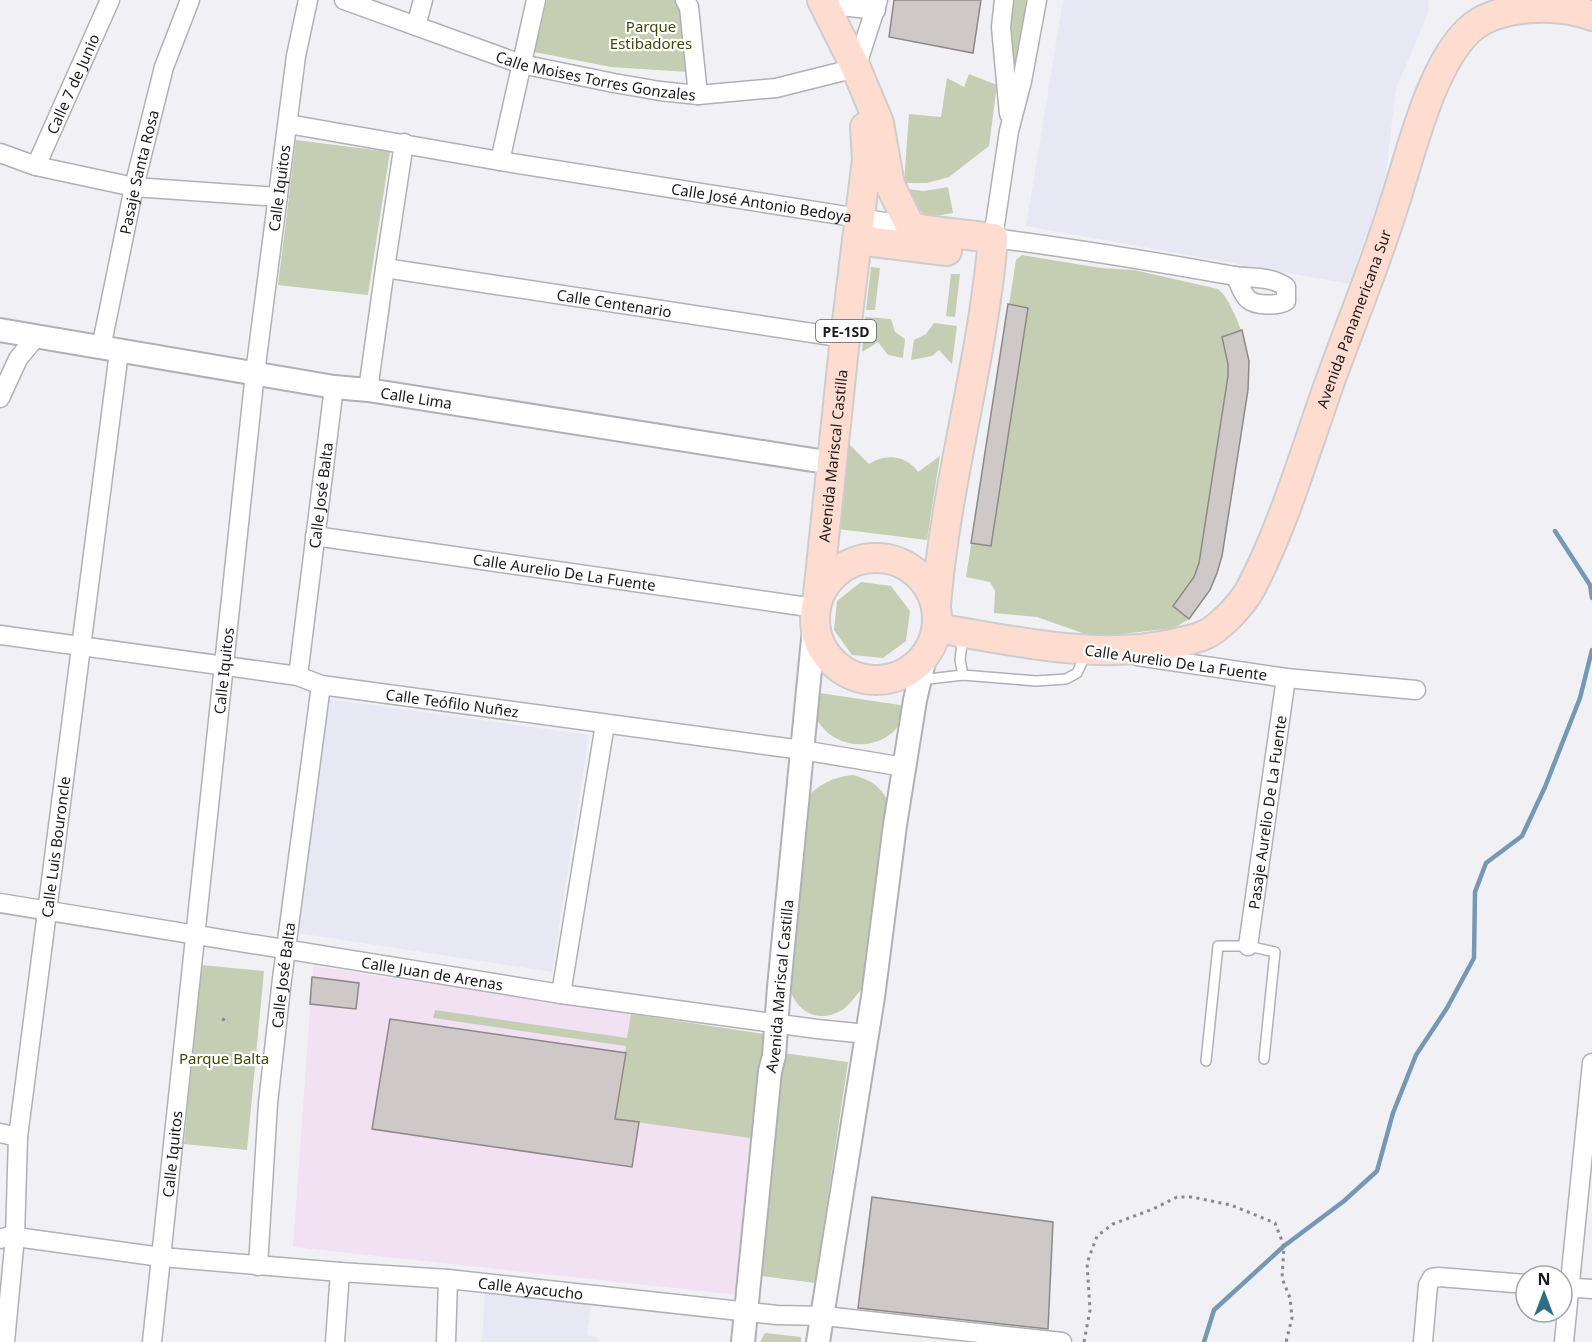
<svg xmlns="http://www.w3.org/2000/svg" width="1592" height="1342" viewBox="0 0 1592 1342" font-family="'Noto Sans',sans-serif">
<rect width="100%" height="100%" fill="#f1f1f5"/>
<path fill="#e8e8f4" d="M1063 0H1429L1428 13 1396 89 1378 237 1365 236 1350 284 1026 226Z
M329 699 589 735 552 972 297 933Z
M485 1288 592 1298 587 1335 598 1337V1342H482Z"/>
<path fill="#f2e1f3" d="M313 966 771 1035 739 1295 293 1247Z"/>
<path fill="#c5cdb3" d="M547 0H683L688 72 611 67 534 52Z
M1011 0H1027L1014 80 1007 26Z
M969 74 997 85 989 146 949 177 927 183H904L909 114 941 117 947 78 964 87Z
M296 140 390 152 368 295 278 285Z
M948 187 953 213C921 219 923 216 906 189L924 191Z
M1022 255 1101 268 1134 270 1218 289C1226 296 1229 303 1234 313 1246 339 1250 360 1248 388L1221 557 1217 573 1200 605 1189 619 1174 628 1105 636 1085 634 1037 617 994 613 995 591 990 582 966 577 1016 260Z
M871 267 880 268 875 310H866Z
M951 274H960L955 317 946 316Z
M865 317 891 319 895 332 905 339 903 358 888 355 878 342 862 352Z
M934 323 957 326 952 364 939 350 932 356 911 360 914 340 926 334Z
M848 443 869 464C885 453 907 455 918 472L940 456 927 540 838 529Z
M861 582 891 586 910 611 906 641 883 658 852 655 834 630 837 601Z
M813 692 907 706C899 750 840 758 817 720 812 712 813 702 813 692Z
M853 775C878 782 883 790 893 812L861 990C855 996 851 1003 845 1008 822 1024 799 1015 790 990L804 800C818 785 832 777 853 775Z
M201 965 264 971 247 1150 184 1144Z
M435 1010 627 1038 631 1014 771 1035 757 1139 615 1119 626 1046 433 1018Z
M776 1052 848 1062 815 1283 755 1275Z
M765 1333 801 1337V1342H760Z"/>
<g fill="none" stroke-linecap="round" stroke-linejoin="round">
<path stroke="#7598b5" stroke-width="4.5" d="M1555 531 1590 585 1592 598
M1204 1342 1214 1310 1284 1246 1344 1201 1377 1171 1393 1113 1416 1055 1447 1008 1474 958 1475 892 1486 863 1522 836 1545 787 1580 698 1592 650"/>
</g>
<path fill="#cec9c8" stroke="#8e8988" stroke-width="1.5" d="M894 0H981L973 53 889 37Z
M1008 304 1028 308 991 546 971 543Z
M1242 330 1249 361 1248 390 1222 556 1217 573 1210 590 1189 619 1173 606 1194 577 1199 563 1228 376V364L1222 337Z
M312 977 359 983 356 1009 310 1004Z
M390 1019 626 1053 615 1119 639 1122 632 1167 372 1129Z
M872 1197 1053 1222 1048 1329 858 1308Z"/>
<g fill="none" stroke-linecap="round" stroke-linejoin="round">
<g stroke="#b0b0b5" stroke-width="12">
<path id="service" d="M963 675 960 660 963 635
M920 680 963 675 1036 681 1066 679 1077 673 1086 654
M1206 1061 1218 946H1248L1275 952 1264 1059"/>
</g>
<g stroke="#b0b0b5" stroke-width="21">
<g id="minor">
<path id="s1" d="M344 0 521 64 614 83 660 91 698 95 776 88 856 68 878 0"/>
<path d="M685 0 689 7 698 95"/>
<path d="M1004 0 1001 27 1009 114"/>
<path d="M1037 0 1022 81 1009 131 993 238C1072 248 1151 261 1229 275 1249 279 1270 275 1286 287V301C1278 306 1255 306 1248 299 1242 294 1239 283 1236 276"/>
<path d="M824 4 876 10"/>
<path d="M416 26 423 0"/>
<path id="s2" d="M288 124 500 161 910 226"/>
<path d="M0 153 36 166 134 187 278 197"/>
<path d="M500 161 536 0"/>
<path id="s3" d="M36 166 110 0"/>
<path id="s4" d="M385 268 845 338"/>
<path id="s5" d="M101 348 134 187 164 67 190 0"/>
<path d="M368 390 385 268 404 143"/>
<path d="M0 398 18 359 35 338"/>
<path id="s6" d="M315 536 815 608"/>
<path id="s7" d="M0 635 298 676 321 685 802 750 904 767"/>
<path d="M1137 656 1286 678 1416 690"/>
<path id="s8" d="M298 676 334 387"/>
<path id="s9" d="M0 903 561 994 817 1029 867 1034"/>
<path id="s10" d="M1248 946 1286 678"/>
<path d="M561 994 605 724"/>
<path d="M0 1133 18 1137"/>
<path id="s11" d="M0 1239 9 1236 161 1257 340 1272 448 1279 777 1315 824 1316 1062 1342"/>
<path id="s12" d="M258 1266 268 1103 282 979 321 685"/>
<path d="M1562 1287 1592 1289"/>
<path id="s13" d="M5 1342 15 1237 18 1137 119 352"/>
<path id="s14" d="M152 1342 255 373 296 56 308 0"/>
<path d="M335 1342 340 1272"/>
<path d="M446 1342 448 1279"/>
<path d="M1423 1342 1428 1285 1432 1278 1439 1277 1526 1284"/>
<path d="M1564 1342 1592 1063"/>
</g>
</g>
<g stroke="#b0b0b5" stroke-width="26">
<g id="tertiary">
<path id="s15" d="M0 330 334 387 368 390 832 463"/>
<path id="s16" d="M743 1342 770 1071 774 1056 779 987 814 629"/>
<path d="M818 1342 873 997 895 825 915 700 925 657"/>
</g>
</g>
<g stroke="#cdcdcd" stroke-width="32">
<g id="primary">
<path d="M822 0 856 68 879 123 890 185 910 226 924 230 993 238C983 361 946 481 936 605"/>
<path d="M857 240 947 251"/>
<circle cx="876" cy="619" r="61"/>
<path id="s17" d="M818 595 845 338 867 159 865 127"/>
<path id="s18" d="M937 628C1013 641 1100 661 1176 643 1185 641 1194 639 1202 636 1219 630 1243 603 1251 588 1284 524 1304 455 1328 387 1349 328 1373 271 1392 211 1410 158 1429 68 1469 30 1497 4 1558 3 1592 16"/>
</g>
</g>
<path stroke="#89898c" stroke-width="3" stroke-dasharray="3 4.5" stroke-linecap="butt" d="M222 1019 229 1022
M1084 1342 1090 1310 1087 1263 1097 1236 1113 1224 1153 1209 1177 1197H1192L1231 1205 1275 1223 1284 1246 1282 1278 1290 1298 1292 1318 1286 1342"/>
<use href="#service" stroke="#fff" stroke-width="9"/>
<use href="#minor" stroke="#fff" stroke-width="18"/>
<use href="#tertiary" stroke="#fff" stroke-width="22"/>
<use href="#primary" stroke="#ffdcd0" stroke-width="28"/>
</g>
<g text-anchor="middle" dominant-baseline="central" stroke-width="4.5" stroke-linejoin="round" paint-order="stroke">
<rect fill="#fff" stroke="#5f5f60" stroke-width="1.5" x="816" y="320" width="60" height="22" rx="4.5"/>
<g font-size="14" font-weight="bold" fill="#1b1b1c">
<text x="846" y="331">PE-1SD</text>
</g>
<g font-size="15" fill="#3d4a05" stroke="#fff">
<text x="651" y="26">Parque<tspan x="651" dy="17">Estibadores</tspan></text>
<text x="224" y="1058">Parque Balta</text>
</g>
<g font-size="15" fill="#1b1b1c" stroke="#fff">
<text stroke="none"><textPath href="#s1" startOffset="264">Calle Moises Torres Gonzales</textPath></text>
<text stroke="none"><textPath href="#s3" startOffset="90">Calle 7 de Junio</textPath></text>
<text stroke="none"><textPath href="#s5" startOffset="180">Pasaje Santa Rosa</textPath></text>
<text stroke="none"><textPath href="#s14" startOffset="1161">Calle Iquitos</textPath></text>
<text stroke="none"><textPath href="#s2" startOffset="480">Calle José Antonio Bedoya</textPath></text>
<text stroke="none"><textPath href="#s4" startOffset="232">Calle Centenario</textPath></text>
<text stroke="none"><textPath href="#s18" startOffset="626">Avenida Panamericana Sur</textPath></text>
<text stroke="none"><textPath href="#s15" startOffset="422">Calle Lima</textPath></text>
<text stroke="none"><textPath href="#s17" startOffset="140">Avenida Mariscal Castilla</textPath></text>
<text stroke="none"><textPath href="#s8" startOffset="182">Calle José Balta</textPath></text>
<text stroke="none"><textPath href="#s6" startOffset="252">Calle Aurelio De La Fuente</textPath></text>
<text transform="translate(1176 662) rotate(8)">Calle Aurelio De La Fuente</text>
<text stroke="none"><textPath href="#s14" startOffset="675">Calle Iquitos</textPath></text>
<text stroke="none"><textPath href="#s7" startOffset="458">Calle Teófilo Nuñez</textPath></text>
<text stroke="none"><textPath href="#s10" startOffset="135">Pasaje Aurelio De La Fuente</textPath></text>
<text stroke="none"><textPath href="#s13" startOffset="498">Calle Luis Bouroncle</textPath></text>
<text stroke="none"><textPath href="#s9" startOffset="438">Calle Juan de Arenas</textPath></text>
<text stroke="none"><textPath href="#s12" startOffset="292">Calle José Balta</textPath></text>
<text stroke="none"><textPath href="#s16" startOffset="358">Avenida Mariscal Castilla</textPath></text>
<text stroke="none"><textPath href="#s14" startOffset="189">Calle Iquitos</textPath></text>
<text stroke="none"><textPath href="#s11" startOffset="534">Calle Ayacucho</textPath></text>
</g>
</g>
<g transform="translate(1544 1294)"><circle r="28" fill="#ffffff" stroke="#a4a4a4" stroke-width="1.5"/>
<path d="M0-4.5L10 22L0 15L-10 22Z" fill="#2f6d83"/>
<text y="-9" font-size="16" font-weight="bold" text-anchor="middle" fill="#1b1b1c">N</text>
</g>
</svg>
